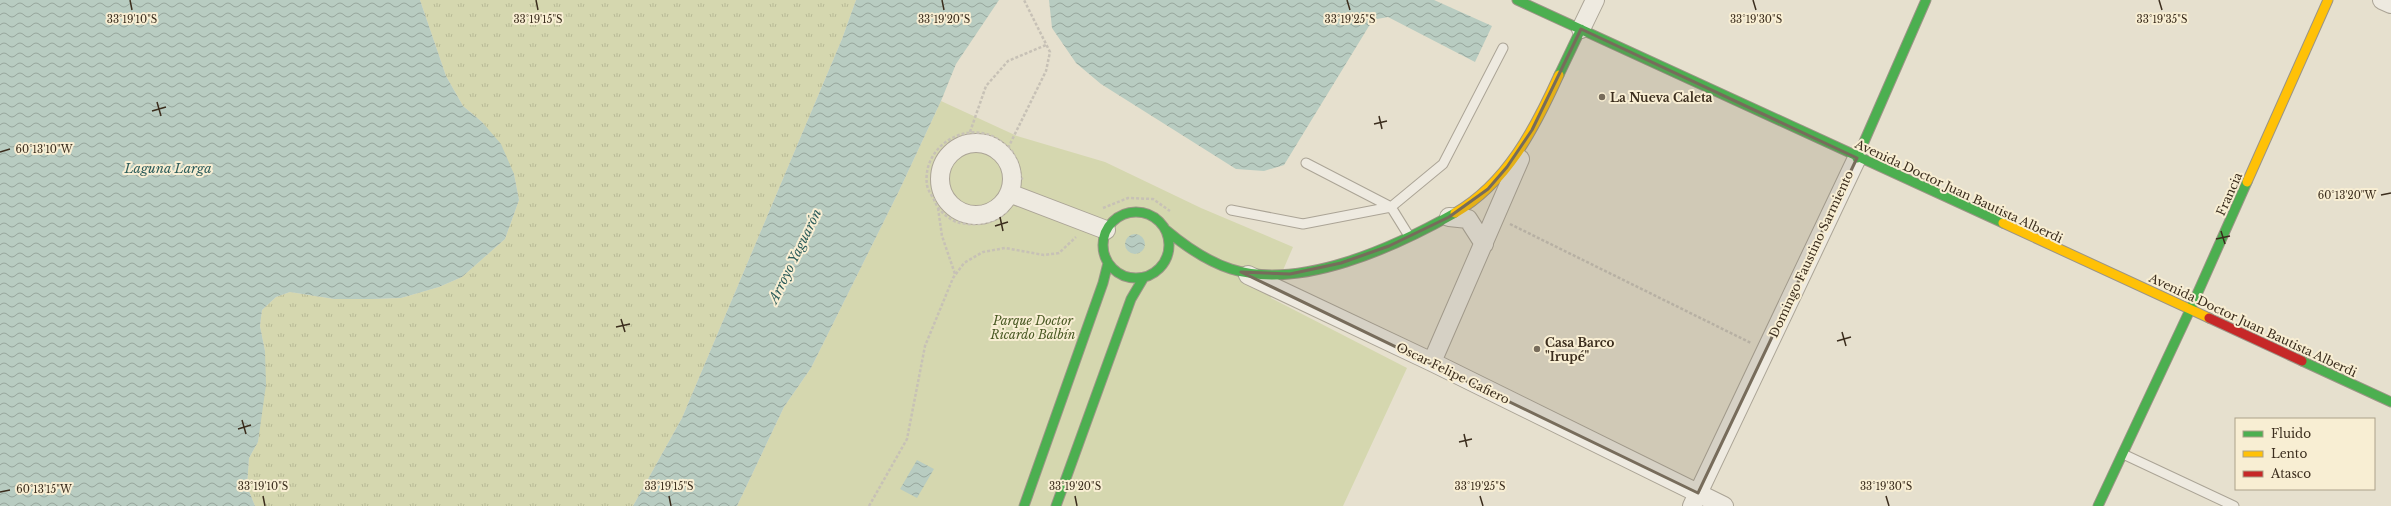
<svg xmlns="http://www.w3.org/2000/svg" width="2391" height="506" viewBox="0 0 2391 506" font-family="'Libre Baskerville',serif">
<defs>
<pattern id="grass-tufts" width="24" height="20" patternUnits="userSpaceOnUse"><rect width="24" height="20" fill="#d5d7af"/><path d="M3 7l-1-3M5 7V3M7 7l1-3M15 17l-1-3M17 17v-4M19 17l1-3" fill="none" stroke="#b8b996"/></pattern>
<pattern id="water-waves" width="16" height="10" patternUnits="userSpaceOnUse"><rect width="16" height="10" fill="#b8ccc1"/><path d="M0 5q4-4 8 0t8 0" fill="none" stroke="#97a69c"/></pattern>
</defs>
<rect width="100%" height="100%" fill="#e6e0ce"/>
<path fill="url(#grass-tufts)" d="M420 0H856L842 39 682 418 633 506H255L247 486 249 458 258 442 265 351 260 326 262 310 276 297 290 292 334 299H372L401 298 439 287 462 277 505 239 519 200 514 174 482 122 463 106 446 76Z"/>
<path fill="#d5d7af" d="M941 101 1017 136 1105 162 1201 208 1293 247 1271 298 1407 368 1343 506H737L784 407 811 368 899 191Z"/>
<path fill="url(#water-waves)" d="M0 0H420L446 76 463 106 482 122 501 144 514 174 519 200 505 239 462 277 439 287 401 298 372 299H334L290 292 276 297 262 310 260 326 265 351 266 385 258 442 249 458 247 486 255 506H0Z
M856 0H999L956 64 941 101 899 191 811 368 784 407 737 506H633L682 418 842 39Z
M1049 0H1434L1492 26 1475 62 1388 17 1377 19 1369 26 1284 165 1264 171 1236 169 1101 84 1076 63 1052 28Z
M1125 244a10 10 0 1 1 20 0a10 10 0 1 1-20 0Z
M917 460 934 469 917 498 900 489Z"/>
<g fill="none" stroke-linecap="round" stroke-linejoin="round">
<g stroke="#aba496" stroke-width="11">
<path id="lane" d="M1231 210 1303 224 1391 207 1306 163
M1409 236 1391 207 1443 164 1503 48
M2123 454 2234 506"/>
</g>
<g stroke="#aba496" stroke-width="20">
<path id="street" d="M2382 0 2391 4
M1581 29 1595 0
M940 179a36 36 0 1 1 72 0a36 36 0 1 1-72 0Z
M1009 193 1106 230
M1449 217 1468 219 1484 244
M1248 275 1432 362 1724 506
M1432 362 1520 159
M1692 506 1857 158"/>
</g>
<g stroke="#9b9486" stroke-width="11">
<path id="fast" d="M1517 0 2003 223
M1559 75 1581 29
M1857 158 1926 0
M1103 245a33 33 0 1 1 66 0a33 33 0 1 1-66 0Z
M1166 230C1185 246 1206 261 1231 269 1300 291 1395 247 1455 213
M2302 361 2391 402
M1024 506 1103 283 1108 263
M1056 506 1131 299 1144 277
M2098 506 2190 310 2247 182"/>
</g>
<g stroke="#9b9486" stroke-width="11">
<path id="slow" d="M2247 182 2328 0
M1455 213C1507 183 1535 128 1559 75
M2003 223 2209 318"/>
</g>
<g stroke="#9b9486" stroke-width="11">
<path id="jam" d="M2209 318 2302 361"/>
</g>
<path stroke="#c7c1b6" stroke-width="2.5" stroke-dasharray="3 2" stroke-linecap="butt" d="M970 132 986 86 1008 61 1046 45
M1008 148 1046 71 1050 52 1024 0
M938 208 942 236 955 274
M1103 208 1128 198 1153 199 1170 211
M1007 211C993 224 979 226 960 223 950 221 939 211 935 202 933 197 928 191 927 185 921 143 975 114 1006 146 1009 148 1013 151 1014 155 1018 162 1019 171 1021 178L1023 179
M1510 224 1751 343
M869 506 907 439 925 346 953 278 964 263 983 252 1005 248 1044 255 1059 253 1076 237"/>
<use href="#lane" stroke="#eeeae0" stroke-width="9"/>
<use href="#street" stroke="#eeeae0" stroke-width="18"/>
<use href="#fast" stroke="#4caf50" stroke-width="9"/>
<use href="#slow" stroke="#ffc107" stroke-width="9"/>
<use href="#jam" stroke="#c62828" stroke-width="9"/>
</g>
<path fill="#776c5b" fill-opacity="0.2" stroke="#776c5b" stroke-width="3" stroke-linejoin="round" d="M1581 29 1857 158 1698 493 1241 272 1290 274 1341 263 1389 246 1449 217 1488 189 1507 167 1532 130Z"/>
<path fill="none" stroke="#3b2d1d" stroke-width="1.5" d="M130 0 132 10M536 0 538 10M942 0 944 10M1347 0 1350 10M1753 0 1756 10M2159 0 2162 10M157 102 161 116M152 111 166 107M1379 116 1382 129M1374 124 1387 121M0 152 10 149M2381 195 2391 193M1000 217 1003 231M995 226 1008 222M2221 231 2225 244M2216 239 2230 236M621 319 625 332M616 327 630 324M1842 332 1846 346M1837 341 1851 337M242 420 246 434M238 429 251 425M1464 434 1467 447M1459 442 1472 439M0 492 10 490M263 496 265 506M669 496 671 506M1075 496 1077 506M1480 496 1483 506M1886 496 1889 506"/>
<g fill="#776c5b" stroke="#f8eed3" stroke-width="1.5">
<circle cx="1602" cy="97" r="4"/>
<circle cx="1537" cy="349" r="4"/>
</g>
<g text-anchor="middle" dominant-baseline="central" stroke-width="4" stroke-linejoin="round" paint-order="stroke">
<g font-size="12" font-weight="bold" fill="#3b2d1d" stroke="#f8eed3" text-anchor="start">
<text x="1610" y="97">La Nueva Caleta</text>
<text x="1545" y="342">Casa Barco<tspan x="1545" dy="14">"Irupé"</tspan></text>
</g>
<g font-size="12" fill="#3b2d1d" stroke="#f8eed3">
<text transform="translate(1959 191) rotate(25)">Avenida Doctor Juan Bautista Alberdi</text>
<text transform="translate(2229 194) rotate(-66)">Francia</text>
<text transform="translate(1811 254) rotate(-65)">Domingo Faustino Sarmiento</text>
<text transform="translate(2253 325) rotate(25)">Avenida Doctor Juan Bautista Alberdi</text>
<text transform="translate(1453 373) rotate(26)">Oscar Felipe Cafiero</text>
</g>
<g font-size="12" font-style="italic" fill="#495923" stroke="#f8eed3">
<text x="1033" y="320">Parque Doctor<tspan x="1033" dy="14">Ricardo Balbín</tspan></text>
</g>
<g font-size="13" font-style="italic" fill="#2c5c5a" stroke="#f8eed3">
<text x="168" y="168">Laguna Larga</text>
<text transform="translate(795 256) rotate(-64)">Arroyo Yaguarón</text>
</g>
</g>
<g font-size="10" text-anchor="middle" fill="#3b2d1d" stroke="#f8eed3" stroke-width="4" stroke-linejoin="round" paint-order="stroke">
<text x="132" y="23">33°19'10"S</text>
<text x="538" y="23">33°19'15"S</text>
<text x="944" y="23">33°19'20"S</text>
<text x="1350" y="23">33°19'25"S</text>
<text x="1756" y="23">33°19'30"S</text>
<text x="2162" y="23">33°19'35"S</text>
<text x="44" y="153">60°13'10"W</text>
<text x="2347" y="199">60°13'20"W</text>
<text x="263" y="490">33°19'10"S</text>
<text x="669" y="490">33°19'15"S</text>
<text x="1075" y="490">33°19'20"S</text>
<text x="1480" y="490">33°19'25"S</text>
<text x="1886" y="490">33°19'30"S</text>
<text x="44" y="493">60°13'15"W</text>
</g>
<rect x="2235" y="418" width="140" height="72" fill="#f8eed3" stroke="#aca18a"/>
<rect x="2243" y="431" width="20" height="6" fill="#4caf50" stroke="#aca18a"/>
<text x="2271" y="438" font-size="12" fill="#3b2d1d">Fluido</text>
<rect x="2243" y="451" width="20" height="6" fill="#ffc107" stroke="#aca18a"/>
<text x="2271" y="458" font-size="12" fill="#3b2d1d">Lento</text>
<rect x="2243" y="471" width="20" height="6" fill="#c62828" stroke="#aca18a"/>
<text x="2271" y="478" font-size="12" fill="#3b2d1d">Atasco</text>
</svg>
